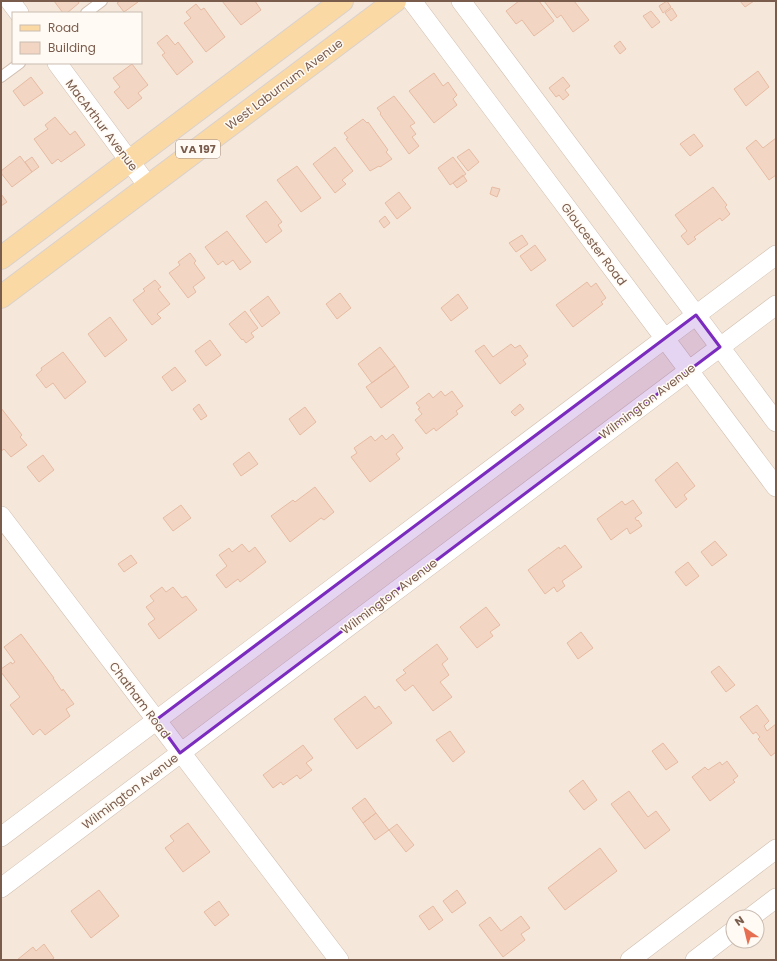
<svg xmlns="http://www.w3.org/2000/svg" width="777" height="961" viewBox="0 0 777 961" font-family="Poppins,sans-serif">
<rect width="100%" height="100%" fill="#fdf6ec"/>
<path fill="#f5e8da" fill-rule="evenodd" d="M1 1H776V960H1ZM13 13H141V63H13ZM733 917H757V941H733Z"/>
<path fill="#f3d5c3" stroke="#e6bba3" d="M54 1H78L79 3 67 13H63Z
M120 1H137L138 2 124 12 117 3Z
M222 1H255L261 10 241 25Z
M519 1H539L554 21 534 36 522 20 516 24 506 11Z
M544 1H574L589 20 573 32 561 15 557 18Z
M667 1 671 7 663 13 659 6Z
M740 1H754L745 7Z
M196 4 201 10 204 8 225 37 206 52 184 23 191 18 186 12Z
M672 8 677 16 671 21 665 13Z
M651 11 660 22 652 28 643 16Z
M167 35 175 45 178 42 193 62 177 75 162 55 165 53 157 43Z
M620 41 626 49 620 54 614 46Z
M132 64 148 85 138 93 142 98 128 109 114 92 120 87 113 78Z
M758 71 769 87 746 106 734 89Z
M434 73 443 86 448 82 457 95 453 99 457 105 434 123 409 91Z
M31 77 43 93 24 106 13 91Z
M563 77 570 86 565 90 569 95 563 100 559 95 556 97 549 88Z
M394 96 415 123 410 126 416 134 412 137 419 146 409 154 380 114 381 113 377 108Z
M55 117 70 135 75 131 85 145 61 162 58 159 52 164 34 139 48 129 45 125Z
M363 119 367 123 368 122 388 150 386 152 392 159 380 167 379 166 370 171 346 139 348 138 344 133Z
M694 134 703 146 690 156 680 144Z
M776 138V175L769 180 746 148 756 140 763 148Z
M335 147 353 171 342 180 346 184 335 193 313 164Z
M469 149 479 162 468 171 457 157Z
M20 156 32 172 12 187 1 173V171Z
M32 157 39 167 32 172 25 162Z
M453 157 466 174 450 185 438 168Z
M297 166 321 198 301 212 277 180Z
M463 175 467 181 457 188 453 183Z
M492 187 500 189 497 197 490 194Z
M713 187 727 205 725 207 730 214 722 221 720 218 694 237 696 239 688 245 681 236 687 231 675 215Z
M399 192 411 208 397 219 385 203Z
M1 194 7 202 1 206Z
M266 201 282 222 278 225 282 231 266 243 246 216Z
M385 216 390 223 384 228 379 221Z
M227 231 251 262 240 270 233 260 226 265 223 261 218 265 205 247Z
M522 235 528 244 516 252 509 243Z
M535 245 546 260 531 271 520 256Z
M190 253 196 261 194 263 205 278 193 287 196 292 188 298 169 273 180 265 178 262Z
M155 280 161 287 158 289 170 304 157 314 161 318 152 325 133 300 145 291 143 289Z
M587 282 591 287 596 283 606 298 601 302 603 304 573 327 556 305Z
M340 293 351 308 337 319 326 304Z
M458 294 468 308 451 321 441 308Z
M268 296 280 313 262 327 250 310Z
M245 311 258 328 251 333 254 337 246 343 243 339 242 340 229 324Z
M110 317 127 340 105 357 88 334Z
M210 340 221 355 206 366 195 351Z
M511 344 515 348 520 345 528 356 523 360 526 364 500 384 475 351 484 345 493 357Z
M380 347 395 366 372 383 358 364Z
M63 352 86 382 65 399 53 383 46 388 36 375 42 370 41 368Z
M395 366 409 387 381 408 366 387Z
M175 367 186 381 172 391 162 377Z
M441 391 445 396 452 391 463 406 456 411 458 414 436 431 434 428 426 434 415 420 422 414 418 409 420 408 416 403 429 393 433 398Z
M199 404 207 416 201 420 193 409Z
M520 404 524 409 515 416 511 412Z
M305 407 316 422 300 435 289 419Z
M1 408 22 435 20 437 27 445 11 457 4 449 1 451Z
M393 434 403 448 396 454 400 459 370 482 351 457 357 453 354 448 371 436 375 441 382 435 386 440Z
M249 452 258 464 241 476 233 464Z
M43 455 54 470 39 482 27 467Z
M677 462 695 486 684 495 687 499 676 508 655 480Z
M315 487 334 512 324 520 321 518 290 542 271 516 293 500 295 502Z
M633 500 642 513 635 518 637 521 638 520 642 526 630 534 627 528 611 540 597 519 622 501 625 505Z
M181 505 191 518 173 531 163 518Z
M715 541 727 555 712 566 701 552Z
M242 544 249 552 255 547 266 562 240 582 238 579 226 588 216 575 227 566 219 555 229 548 232 552Z
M565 545 582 567 562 581 565 586 557 592 554 587 545 594 528 570 559 547 560 549Z
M131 555 137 563 124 572 118 564Z
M688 562 699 576 686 586 675 572Z
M162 587 166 592 173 587 182 598 186 596 197 610 159 639 148 624 155 619 146 607 154 601 150 596Z
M486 607 500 625 490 632 493 636 477 648 460 627Z
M581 632 593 648 578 659 567 643Z
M21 634 54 678H53L62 691 63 689 74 704 66 709 70 716 45 735 40 729 33 735 10 705 20 697 1 672V669L11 662 12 664 15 662 4 647Z
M437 644 448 659 442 664 449 675 440 682 452 697 433 711 413 685 405 691 396 680 406 673 403 670Z
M719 666 735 685 726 692 711 672Z
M365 696 375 709 379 706 392 723 357 749 334 719Z
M757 705 769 721 764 726 767 731 776 724V752L771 756 758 739 760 737 756 732 753 734 740 717Z
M450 731 465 752 453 762 436 740Z
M663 743 678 762 666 770 652 751Z
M303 745 313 758 306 763 312 770 300 779 297 775 283 785 281 782 273 788 263 775Z
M727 761 738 776 733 780 735 782 710 801 692 777 705 767 708 770 720 762 722 765Z
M583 780 597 800 584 810 569 791Z
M629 791 648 817 656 811 670 830 645 849 611 804Z
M365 798 376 813 363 823 352 808Z
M376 813 389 830 375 840 363 823Z
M188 823 210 852 183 872 165 848 174 841 170 836Z
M397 824 414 845 406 852 389 830Z
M600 848 617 871 565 910 548 888Z
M99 890 119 916 91 938 71 911Z
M457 890 466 903 452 913 443 901Z
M219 901 229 915 215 926 204 912Z
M433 906 443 920 429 930 419 916Z
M521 916 530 928 521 934 525 940 503 957 479 925 490 917 501 931Z
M44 944 54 958 51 960H17L33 947 36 951Z"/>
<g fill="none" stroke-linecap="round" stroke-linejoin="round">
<g stroke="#d1beb0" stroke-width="12">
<path id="lane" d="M86 13 102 1
M1 77 20 63"/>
</g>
<g stroke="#d1beb0" stroke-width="20">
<path id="street" d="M10 1 19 13
M412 1 776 487
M461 1 776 422
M57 63 148 186
M1 516 339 960
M1 837 776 255
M1 888 776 305
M751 917 776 898
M630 960 776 849
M695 960 733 931"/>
</g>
<g stroke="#dad1cd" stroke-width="24">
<path id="primary" d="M1 258 342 1
M1 297 395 1"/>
</g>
<use href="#lane" stroke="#fff" stroke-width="10"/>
<use href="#street" stroke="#fff" stroke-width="19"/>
<use href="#primary" stroke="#fbd9a5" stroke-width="22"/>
</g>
<path fill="#7b2cbf" fill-opacity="0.2" stroke="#7b2cbf" stroke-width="3" stroke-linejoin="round" d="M696 315 720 347 180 753 156 720Z"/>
<g text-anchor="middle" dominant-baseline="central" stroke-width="3" stroke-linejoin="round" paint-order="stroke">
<rect fill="#fffaf3" stroke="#a28b7f" stroke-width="1" x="176" y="140" width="44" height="18" rx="3"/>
<g font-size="11" font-weight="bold" fill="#7a5c4d">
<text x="198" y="149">VA 197</text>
</g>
<g font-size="12" fill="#7a5c4d" stroke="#fffaf3">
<text transform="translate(284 84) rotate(-37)">West Laburnum Avenue</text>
<text transform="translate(102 125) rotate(53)">MacArthur Avenue</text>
<text transform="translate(594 244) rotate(53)">Gloucester Road</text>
<text transform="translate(647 401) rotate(-37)">Wilmington Avenue</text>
<text transform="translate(389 596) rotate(-37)">Wilmington Avenue</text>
<text transform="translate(140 700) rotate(53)">Chatham Road</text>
<text transform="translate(130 791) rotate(-37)">Wilmington Avenue</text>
</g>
</g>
<rect width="777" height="961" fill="none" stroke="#7a5c4d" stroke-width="4"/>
<rect x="12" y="12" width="130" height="52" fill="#fffaf3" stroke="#cabbb1"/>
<rect x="20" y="25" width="20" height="6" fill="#fbd9a5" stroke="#cabbb1"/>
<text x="48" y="32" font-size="12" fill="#7a5c4d">Road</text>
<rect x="20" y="42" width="20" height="12" fill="#f3d5c3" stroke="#cabbb1"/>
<text x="48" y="52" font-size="12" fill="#7a5c4d">Building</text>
<g transform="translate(745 929) rotate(325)"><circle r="19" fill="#fffaf3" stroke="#cabbb1"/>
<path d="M0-3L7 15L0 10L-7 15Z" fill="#e76f51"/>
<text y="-6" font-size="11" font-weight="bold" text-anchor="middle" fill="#7a5c4d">N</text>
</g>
</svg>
